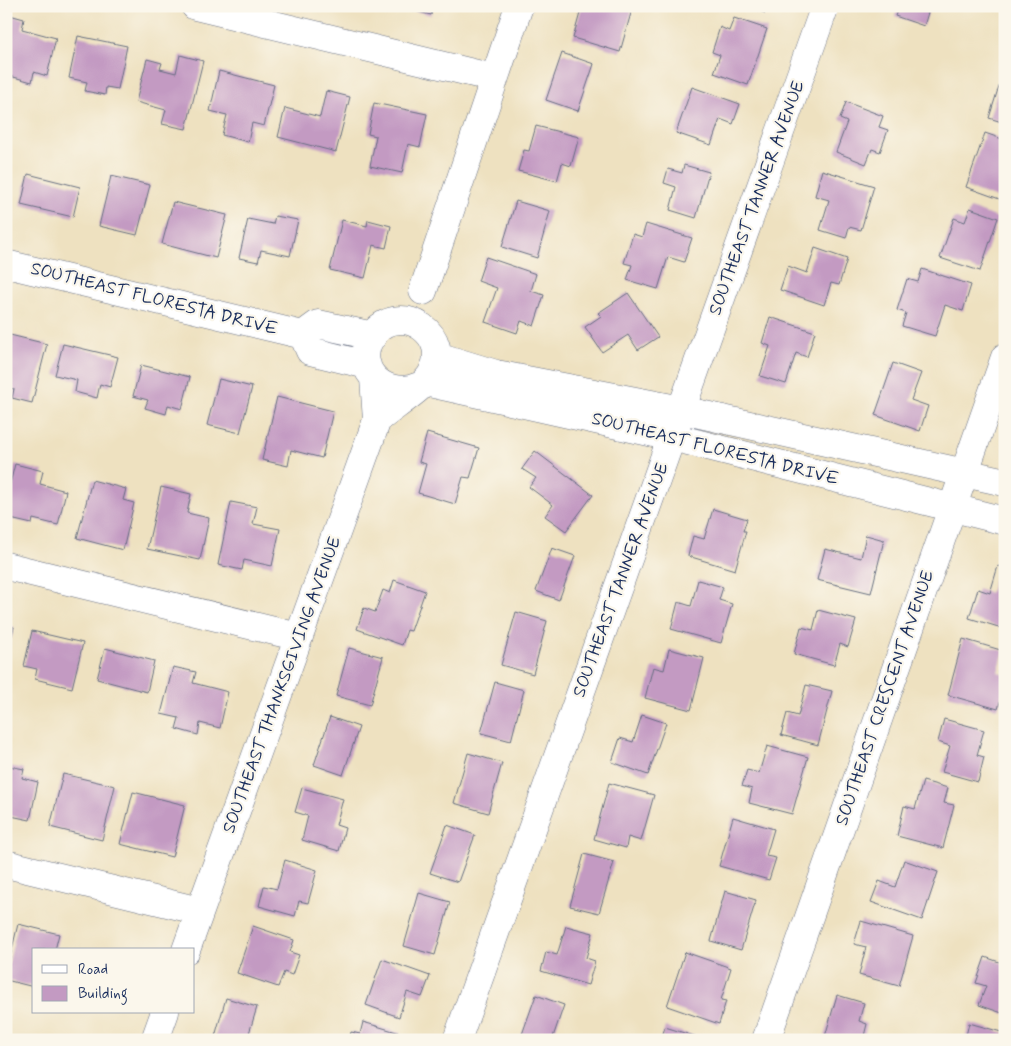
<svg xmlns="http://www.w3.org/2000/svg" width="1011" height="1046" viewBox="0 0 1011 1046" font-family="Mynerve,sans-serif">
<rect width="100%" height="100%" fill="#fbf7ec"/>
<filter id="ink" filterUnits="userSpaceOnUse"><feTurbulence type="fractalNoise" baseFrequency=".02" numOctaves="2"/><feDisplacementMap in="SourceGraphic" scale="10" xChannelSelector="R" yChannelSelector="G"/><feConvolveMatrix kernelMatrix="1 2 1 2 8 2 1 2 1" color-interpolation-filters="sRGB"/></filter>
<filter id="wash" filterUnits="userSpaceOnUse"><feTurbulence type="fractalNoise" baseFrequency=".0096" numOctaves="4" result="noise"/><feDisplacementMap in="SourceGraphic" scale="20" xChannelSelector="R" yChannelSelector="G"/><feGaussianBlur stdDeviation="1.12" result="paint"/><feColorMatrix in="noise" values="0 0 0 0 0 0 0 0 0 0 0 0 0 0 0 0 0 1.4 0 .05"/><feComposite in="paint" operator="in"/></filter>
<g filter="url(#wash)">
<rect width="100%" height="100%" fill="#eee1c0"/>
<g id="blocks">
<path fill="#c39ac2" d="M403 6H433L431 15 403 8Z
M582 6H633L620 52 573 38Z
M746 6H767L765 13Z
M899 6H930L924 26 895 16Z
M6 14 24 19 22 29 56 38 47 76 34 72 32 82 6 75Z
M734 18 767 29 748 85 714 73 720 55 712 52 720 27 729 31Z
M78 36 127 46 118 89 106 87 105 95 85 91 87 82 69 78Z
M562 53 594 64 578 111 546 100Z
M180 55 203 61 186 129 162 124 166 110 136 102 147 59 162 63 160 69 176 73Z
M1004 70H1005V123L989 118Z
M219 71 274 85 264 126 252 123 248 142 222 135 227 115 210 111Z
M692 87 740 104 733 124 720 119 711 145 676 133Z
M326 91 350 97 336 152 278 137 285 108 320 117Z
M846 102 883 116 879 127 888 130 880 152 872 149 866 164 836 152 847 122 840 119Z
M374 103 427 114 420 147 408 144 402 173 370 166 376 136 368 134Z
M536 126 579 137 571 166 562 163 557 181 518 171 524 150 529 151Z
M985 133 1005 140V201L966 187Z
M684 165 709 172 696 218 670 210 676 187 664 183 668 169 682 173Z
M6 168 11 169 7 184H6Z
M822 170 874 186 861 230 849 227 846 238 820 230 829 200 815 196Z
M28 174 80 187 73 217 21 205Z
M111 176 150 185 137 235 99 226Z
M516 201 550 211 537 258 502 247Z
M173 202 227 215 216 258 162 244Z
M970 208 998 218 980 271 940 258 954 218 965 222Z
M275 216 298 220 290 256 261 250 258 262 239 258 248 219 273 224Z
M342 220 367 226 368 220 391 226 386 248 373 245 365 278 330 270Z
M646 224 692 238 684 262 668 257 658 289 627 280 632 265 624 263 633 234 642 237Z
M815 248 847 259 839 285 831 283 824 305 780 290 788 266 807 273Z
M486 257 536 274 531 291 544 295 534 326 521 321 517 333 485 322 497 288 478 281Z
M922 269 971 285 963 311 945 305 935 336 902 326 906 313 897 310 907 279 918 282Z
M628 293 658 337 638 350 628 335 602 352 585 327 601 316 598 313Z
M770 317 815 332 807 357 796 353 786 384 760 376 770 346 762 343Z
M6 334 47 344 32 403 12 398 14 389 6 387Z
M63 344 118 357 110 387 100 384 97 398 75 392 77 380 55 375Z
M893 363 921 373 911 400 928 406 920 431 875 415Z
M141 365 190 377 182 409 168 405 166 414 145 408 148 400 133 396Z
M219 379 252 387 240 433 207 425Z
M277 397 333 411 322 458 291 450 288 466 262 460Z
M427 433 479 448 470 478 463 477 455 504 418 493 426 464 419 462Z
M535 451 593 495 566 531 545 516 553 505 529 487 536 478 522 469Z
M15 464 43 471 40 484 66 491 58 525 33 519 32 524 6 518V499Z
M92 480 126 489 123 500 134 503 123 550 77 538Z
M161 487 191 494 187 513 209 518 200 560 147 549Z
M231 502 257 507 253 524 280 529 272 566 244 560 242 570 218 565Z
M713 509 747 519 743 531H746L735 570 688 556 693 536 704 539Z
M866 535 884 540 871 593 817 580 825 549 861 558Z
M552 548 575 556 559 600 536 591Z
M998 566 1005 568V629L969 618 978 589 990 593Z
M394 580 425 591 411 631 407 630 402 645 357 629 364 608 375 612 383 590 390 593Z
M698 580 723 587 719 600 732 604 721 643 671 629 678 602 691 606Z
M818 610 856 620 848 647 840 644 834 665 794 654 801 627 813 630Z
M516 612 547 621 533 674 501 665Z
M6 625 14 627 7 654H6Z
M32 631 83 643 72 688 35 679 37 669 24 666Z
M963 639 1004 651 998 672 1005 674V685L998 709 948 695Z
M105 648 154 661 147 692 97 679Z
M349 648 383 657 370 705 336 696Z
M669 649 704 658 691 710 645 698 653 667 664 670Z
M173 667 196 672 193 683 228 692 220 728 200 723 198 735 176 729 179 718 161 714Z
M495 682 524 690 511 741 481 733Z
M806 685 832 691 818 745 781 735 787 713 798 716Z
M642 715 666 723 648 775 612 762 620 738 633 742Z
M330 717 359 727 343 775 314 765Z
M944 719 984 730 977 755 984 757 978 782 942 772 950 746 938 742Z
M767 746 808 757 792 814 749 803 752 789 742 786 747 770 759 773Z
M468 753 502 763 488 813 454 803Z
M9 766 24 769 22 778 38 782 30 820 6 815V774H8Z
M63 774 115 786 102 840 50 827Z
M923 781 948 788 944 803 954 805 943 848 897 836 904 806 915 809Z
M609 783 654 795 641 841 628 837 626 848 594 839Z
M302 788 343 799 336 825 345 828 339 851 302 840 308 816 295 812Z
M133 792 185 805 172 857 120 844Z
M733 817 774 829 766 856 776 858 769 880 719 866Z
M447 825 475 835 458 882 430 873Z
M584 854 614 862 599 913 570 906Z
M285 860 317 870 308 903 299 901 295 916 259 906 264 886 277 889Z
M904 860 938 872 922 920 871 902 879 881 895 887Z
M725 891 756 900 741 950 711 941Z
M419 893 450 902 435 955 404 946Z
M861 921 913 936 899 986 859 975 866 947 854 944Z
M18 924 59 934 55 950H34V987L6 980V974Z
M253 926 294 940 290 952 299 955 292 975 284 972 278 987 237 973Z
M566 926 593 933 586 958 595 961 588 985 541 971 546 952 557 955Z
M685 952 731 968 721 1000 726 1001 719 1024 667 1006Z
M985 957 1005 964V1014L979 1005 986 986 976 983Z
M382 959 430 976 422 997 407 992 399 1017 366 1005Z
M536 995 564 1005 552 1040H520Z
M837 995 864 1003 859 1021 867 1024 863 1040H824Z
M226 998 257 1007 247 1040H214Z
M363 1022 400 1033 398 1040H349L351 1032 360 1034Z
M969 1023 1005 1033V1040H965Z
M665 1027 704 1039V1040H661Z"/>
</g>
</g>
<g filter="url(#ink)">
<use href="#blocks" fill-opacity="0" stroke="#656d80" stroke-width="1"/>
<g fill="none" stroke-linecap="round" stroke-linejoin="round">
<g stroke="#656d80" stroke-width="29">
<path id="minor" d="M195 6 494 78
M6 264 303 335 318 324 373 336
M423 291 519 6
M303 335 310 351 367 365
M437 356 496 374 682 410 1005 482
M374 378 377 420C391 408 425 387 432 373 453 336 403 301 375 332 348 363 382 402 419 386
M425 382 672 437 1005 521
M6 566 299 637
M6 864 200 911
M186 950 377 420
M155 1040 165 1012
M457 1040 825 6
M766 1040 1005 357"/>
</g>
<use href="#minor" stroke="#fff" stroke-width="28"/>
</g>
</g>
<g text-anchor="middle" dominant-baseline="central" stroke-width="4.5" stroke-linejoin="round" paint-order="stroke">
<g font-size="18" fill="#1b2f5e" stroke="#fbf7ec">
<text transform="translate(757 198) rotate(-70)">SOUTHEAST TANNER AVENUE</text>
<text transform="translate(154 299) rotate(14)">SOUTHEAST FLORESTA DRIVE</text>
<text transform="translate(715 449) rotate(14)">SOUTHEAST FLORESTA DRIVE</text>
<text transform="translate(621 580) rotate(-70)">SOUTHEAST TANNER AVENUE</text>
<text transform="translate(282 685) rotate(-70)">SOUTHEAST THANKSGIVING AVENUE</text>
<text transform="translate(885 698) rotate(-71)">SOUTHEAST CRESCENT AVENUE</text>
</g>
</g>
<rect width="1011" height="1046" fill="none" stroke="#fbf7ec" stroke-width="25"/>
<rect x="32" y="948" width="162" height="65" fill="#fbf7ec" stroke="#a1a7b3"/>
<rect x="42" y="965" width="25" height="8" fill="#ffffff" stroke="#a1a7b3"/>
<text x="78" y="974" font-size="15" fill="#1b2f5e">Road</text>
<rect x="42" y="986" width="25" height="15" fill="#c39ac2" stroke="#a1a7b3"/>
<text x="78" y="998" font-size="15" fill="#1b2f5e">Building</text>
</svg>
